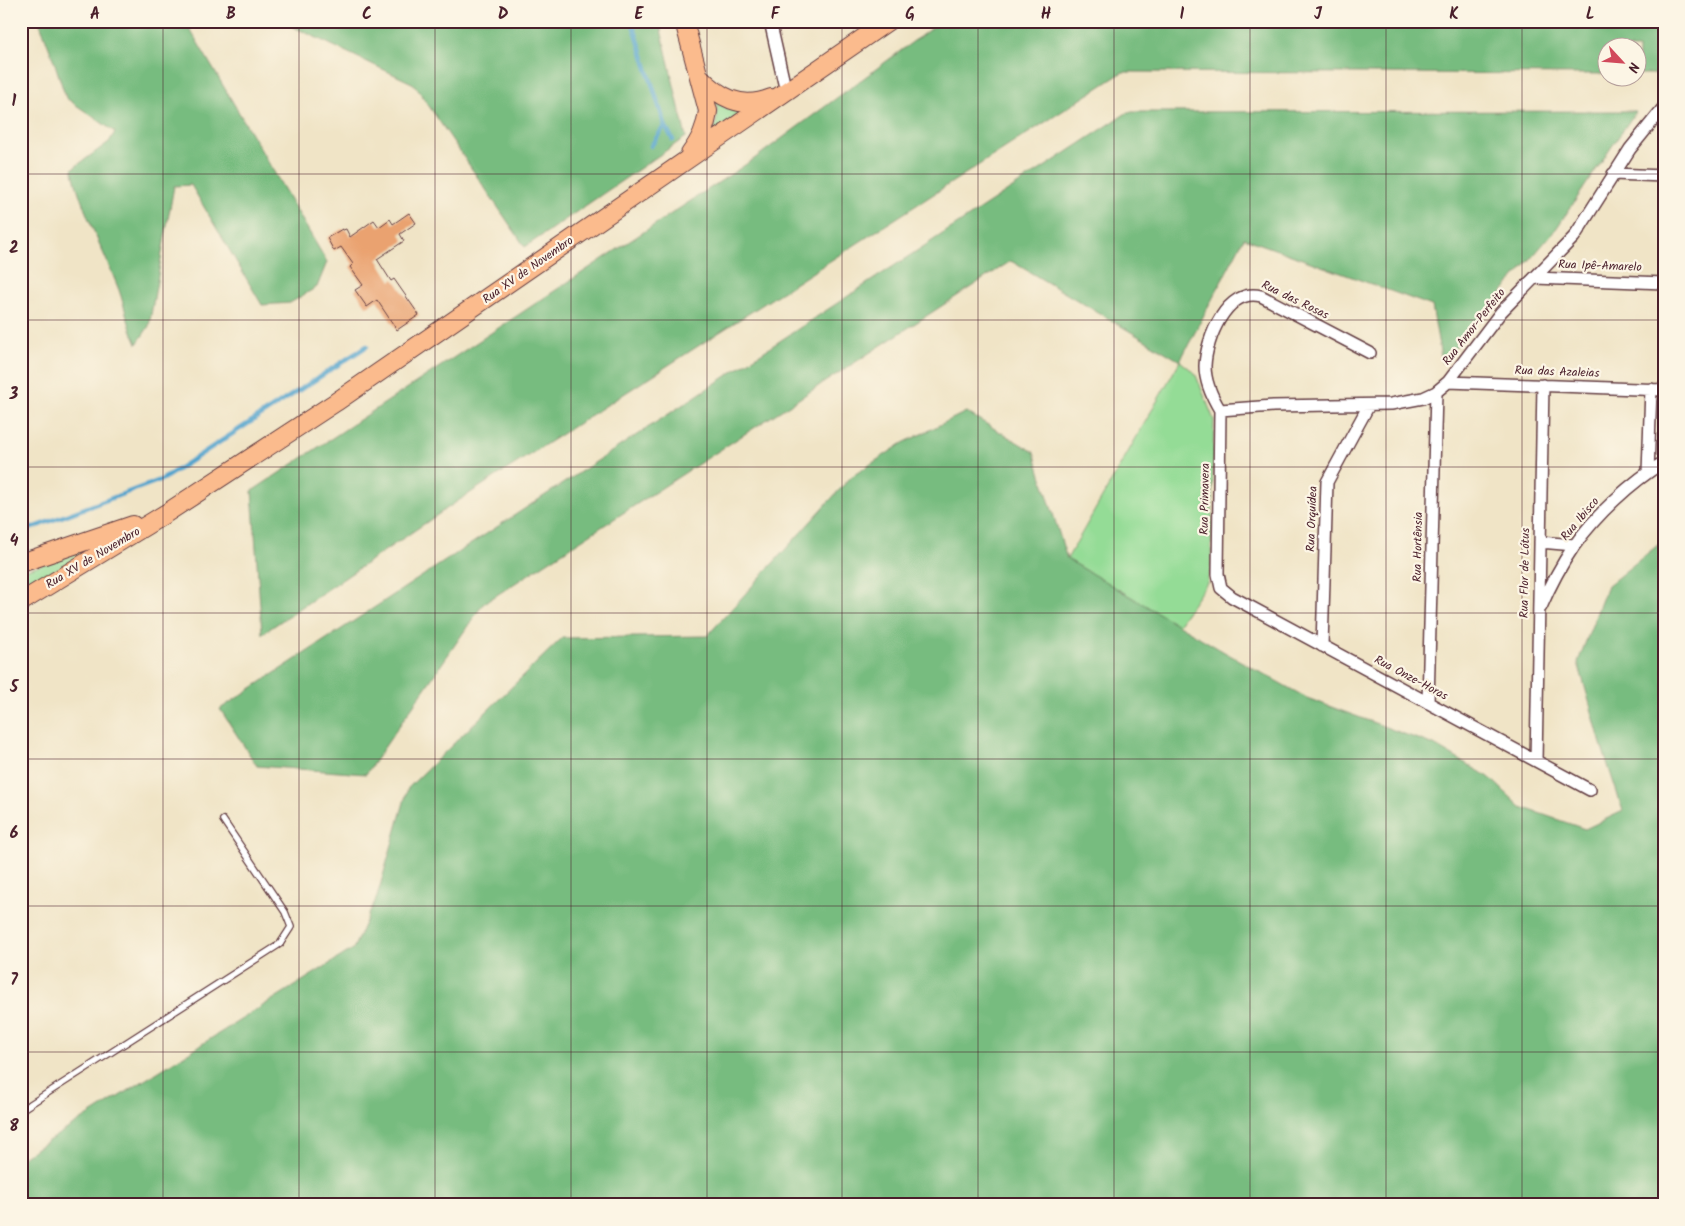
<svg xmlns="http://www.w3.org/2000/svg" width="1685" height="1226" viewBox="0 0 1685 1226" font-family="Kalam,sans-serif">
<rect width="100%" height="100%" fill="#fcf5e5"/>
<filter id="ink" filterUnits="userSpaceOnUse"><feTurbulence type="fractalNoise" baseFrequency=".02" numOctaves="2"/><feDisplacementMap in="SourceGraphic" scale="10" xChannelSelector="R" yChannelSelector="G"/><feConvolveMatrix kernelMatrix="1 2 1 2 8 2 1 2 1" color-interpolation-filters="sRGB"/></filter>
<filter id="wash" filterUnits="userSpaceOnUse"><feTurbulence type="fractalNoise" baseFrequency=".0096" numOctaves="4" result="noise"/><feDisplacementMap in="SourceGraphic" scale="20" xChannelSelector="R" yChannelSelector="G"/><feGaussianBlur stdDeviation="1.12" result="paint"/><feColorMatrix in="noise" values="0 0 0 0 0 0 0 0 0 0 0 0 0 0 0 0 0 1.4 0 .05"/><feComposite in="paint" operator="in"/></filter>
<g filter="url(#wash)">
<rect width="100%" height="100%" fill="#f0e4c6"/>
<path fill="#94dc96" stroke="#6f7e60" d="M715 99C723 108 730 112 742 112L706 141C717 126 720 116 715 99Z
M1180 361 1195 373 1214 420 1211 568 1207 583 1178 625 1067 559Z
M82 552 80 556 21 593V571Z"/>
<path fill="#77bc7f" stroke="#606e55" d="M39 21H185L327 262 317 287 290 303 262 305 191 185 174 186 149 326 137 344C129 327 125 308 119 290 103 249 82 211 72 169L109 142 115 132 66 98 55 64Z
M281 21H659L686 137 525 247 414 84Z
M941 21H1664V68L1655 74H1638V48H1608L1607 74 1123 72 458 501 262 634 252 491 754 159Z
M1636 111 1556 229 1442 363 1432 306 1244 238 1180 361 1011 261 483 604 366 774 257 766 220 709 1128 112Z
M966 412 1034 452 1067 559 1226 653 1307 698 1434 745 1489 777 1521 807 1585 829 1623 811 1601 744 1578 662 1607 586 1664 540V1205H21V1158L353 949 377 897 408 788 562 638 707 636 851 477 903 443Z"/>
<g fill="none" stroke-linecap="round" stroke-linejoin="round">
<path stroke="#52a4cd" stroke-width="4.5" d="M632 21 665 125 673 140
M651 146 665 125
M21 532 163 479 367 346"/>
</g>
<g id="blocks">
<path fill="#eaa270" d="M409 213 416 223 400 234 404 241 377 259 391 281 394 279 419 315 397 330 377 300 367 307 355 290 363 285 350 267 353 264 341 247 334 251 327 238 342 229 343 230 346 229 350 237 374 220 379 227 390 219 393 224Z"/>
</g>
</g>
<g filter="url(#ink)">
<use href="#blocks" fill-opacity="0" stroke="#633d42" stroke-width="1"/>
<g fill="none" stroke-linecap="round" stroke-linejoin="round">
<g stroke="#633d42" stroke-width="8">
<path id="service" d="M21 1110 280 944 291 927 285 912 223 820"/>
</g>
<g stroke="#633d42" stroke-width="14">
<path id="minor" d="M770 21 786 92
M1613 174 1664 176
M1535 278 1664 283
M1448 382 1664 390
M1220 410 1218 574 1221 588 1232 597 1590 790
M1220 410 1273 406 1391 404 1423 398 1436 392 1448 382 1501 312 1574 237 1630 149 1664 107
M1220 410C1212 397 1205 381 1205 366 1206 339 1227 287 1261 296L1370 353
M1648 472 1651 389
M1540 542 1574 545
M1541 607C1550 586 1561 565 1574 546 1596 515 1631 482 1664 462
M1322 646 1327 482 1369 405
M1428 703 1436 392
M1536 761 1543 385"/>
</g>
<g stroke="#633d42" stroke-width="20">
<path id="primary" d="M684 21 708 111C706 128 700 140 690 154
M699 76C720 98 741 110 771 98
M21 563 133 525
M21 602 165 514 336 402 888 21"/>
</g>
<use href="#service" stroke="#fff" stroke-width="5.5"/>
<use href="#minor" stroke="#fff" stroke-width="11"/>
<use href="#primary" stroke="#fbbb8d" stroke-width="18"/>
</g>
</g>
<path fill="none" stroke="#4a1f2b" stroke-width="1" stroke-opacity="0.55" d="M163 21V1205M299 21V1205M435 21V1205M571 21V1205M707 21V1205M842 21V1205M978 21V1205M1114 21V1205M1250 21V1205M1386 21V1205M1522 21V1205M21 174H1664M21 320H1664M21 467H1664M21 613H1664M21 759H1664M21 906H1664M21 1052H1664"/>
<g text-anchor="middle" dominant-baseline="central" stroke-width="4.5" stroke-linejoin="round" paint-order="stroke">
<g font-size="12" fill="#4a1f2b" stroke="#fcf5e5">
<text transform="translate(1600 266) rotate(2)">Rua Ipê-Amarelo</text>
<text transform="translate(528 270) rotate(-35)">Rua XV de Novembro</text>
<text transform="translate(1295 300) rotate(26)">Rua das Rosas</text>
<text transform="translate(1474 327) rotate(-52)">Rua Amor-Perfeito</text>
<text transform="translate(1557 372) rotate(2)">Rua das Azaleias</text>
<text transform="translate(1205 499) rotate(-89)">Rua Primavera</text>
<text transform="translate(1312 519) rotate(-88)">Rua Orquídea</text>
<text transform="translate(1580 519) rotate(-50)">Rua Ibisco</text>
<text transform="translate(1418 547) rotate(-89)">Rua Hortênsia</text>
<text transform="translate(93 558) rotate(-31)">Rua XV de Novembro</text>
<text transform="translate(1525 573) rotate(-89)">Rua Flor de Lótus</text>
<text transform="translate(1411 678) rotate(28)">Rua Onze-Horas</text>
</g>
</g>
<rect width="1685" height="1226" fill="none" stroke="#fcf5e5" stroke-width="55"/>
<g transform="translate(1622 62) rotate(116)"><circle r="24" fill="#fcf5e5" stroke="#b59f9b"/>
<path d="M0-4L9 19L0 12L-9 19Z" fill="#d1495b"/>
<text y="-8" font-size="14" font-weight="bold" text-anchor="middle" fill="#4a1f2b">N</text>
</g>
<rect x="28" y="28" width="1630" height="1170" fill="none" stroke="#4a1f2b" stroke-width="2"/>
<g font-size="16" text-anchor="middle" font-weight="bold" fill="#4a1f2b">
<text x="95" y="19">A</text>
<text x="231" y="19">B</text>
<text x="367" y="19">C</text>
<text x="503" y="19">D</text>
<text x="639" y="19">E</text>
<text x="775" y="19">F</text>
<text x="910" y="19">G</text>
<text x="1046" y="19">H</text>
<text x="1182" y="19">I</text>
<text x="1318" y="19">J</text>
<text x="1454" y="19">K</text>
<text x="1590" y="19">L</text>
<text x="14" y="106">1</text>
<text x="14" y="253">2</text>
<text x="14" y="399">3</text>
<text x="14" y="546">4</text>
<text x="14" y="692">5</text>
<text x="14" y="838">6</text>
<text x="14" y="985">7</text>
<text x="14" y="1131">8</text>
</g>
</svg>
